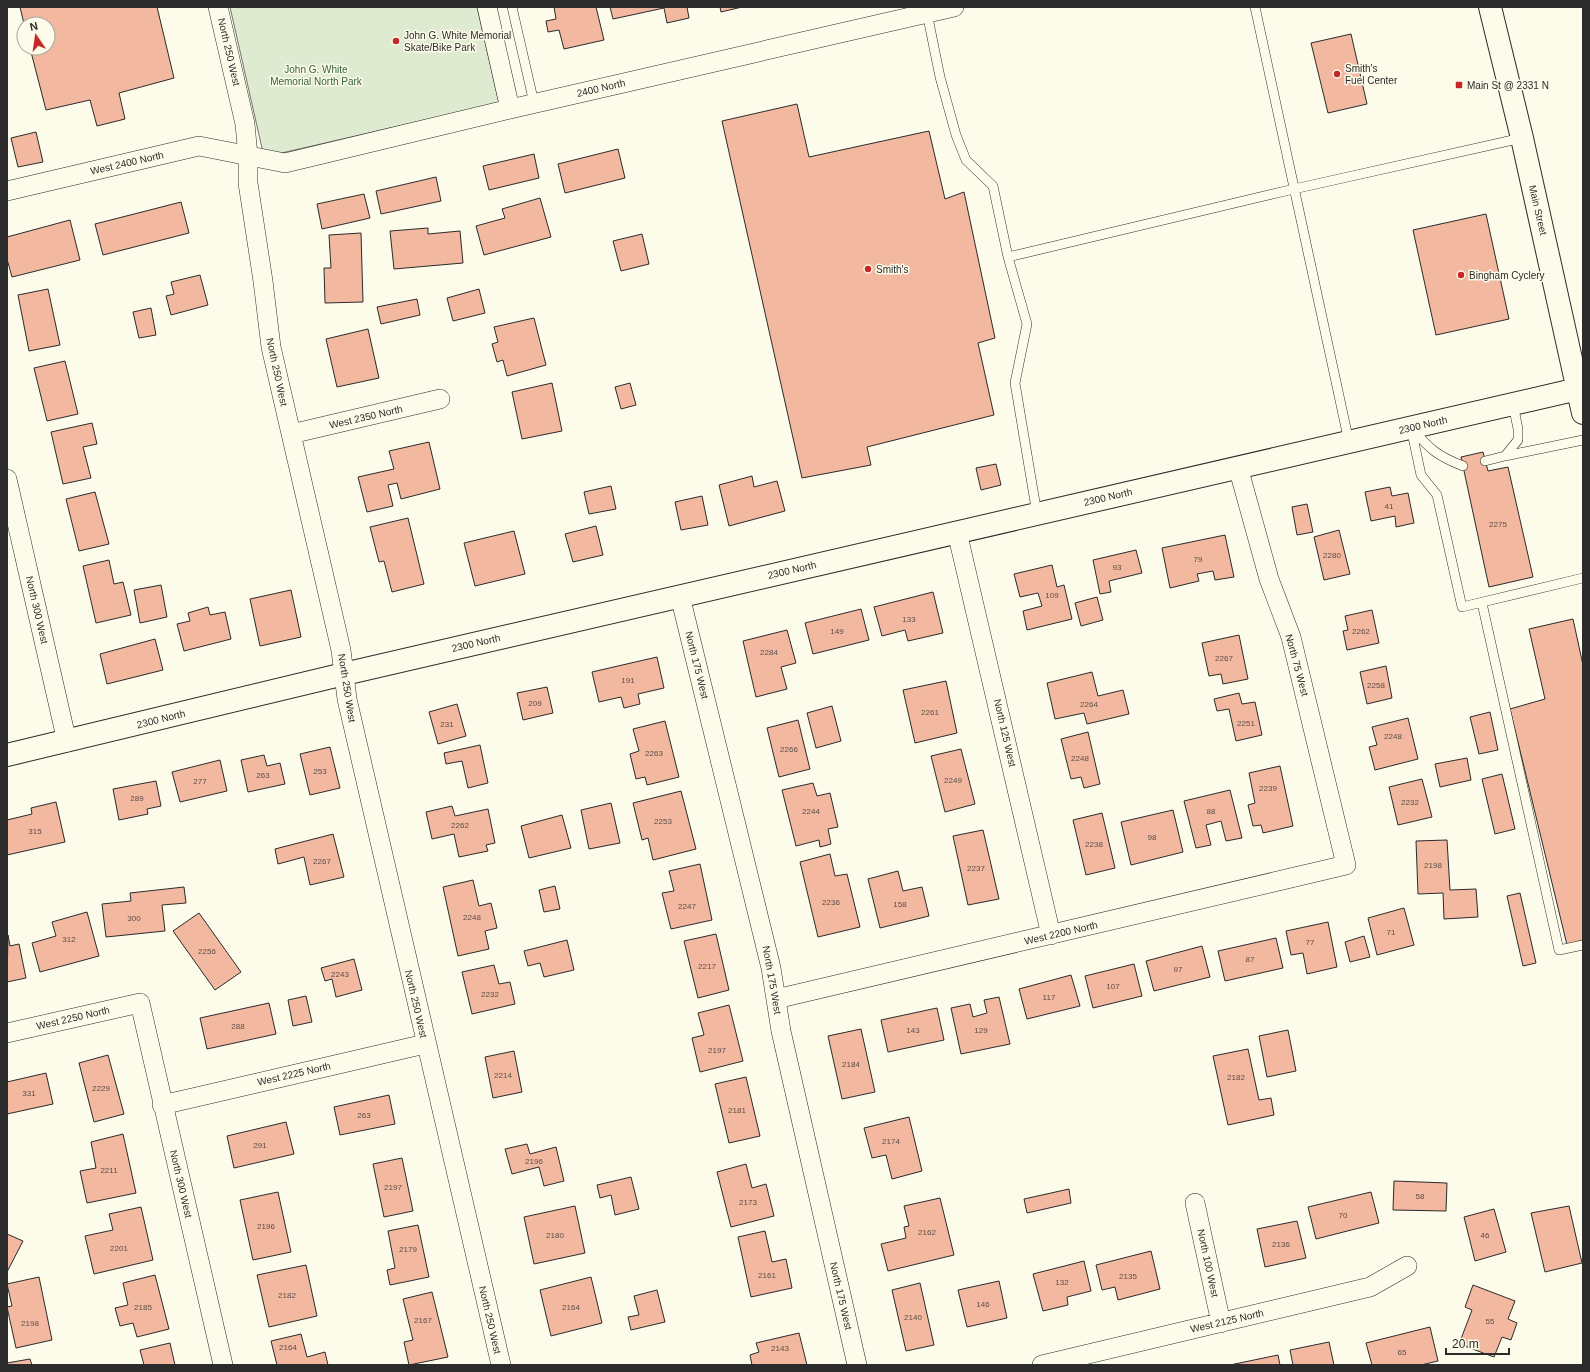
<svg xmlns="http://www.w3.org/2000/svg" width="1590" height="1372" viewBox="0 0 1590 1372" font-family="Helvetica,sans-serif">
<rect width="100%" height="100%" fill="#fdfbea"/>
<path fill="#deebd1" stroke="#74746e" d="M230 7H477L499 103 264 157Z"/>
<path fill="#f2b8a0" stroke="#2b2b2b" d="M20 7H157L174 78 119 93 125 119 97 126 90 100 46 110 30 48H48V24H24Z
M554 7H596L604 40 564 49 559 30 548 32 546 21 556 19Z
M610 7H687L689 18 667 23 664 8 613 19Z
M720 7H742L721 12Z
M1351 34 1367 104 1328 113 1311 43Z
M797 104 809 157 929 131 945 199 964 192 995 338 978 343 994 415 867 447 871 465 802 478 722 121Z
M36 132 43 162 18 167 11 138Z
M618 149 625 178 565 193 558 164Z
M534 154 539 178 489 190 483 166Z
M436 177 441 201 381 214 376 191Z
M364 194 370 218 322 229 317 204Z
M540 198 551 237 484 255 476 226 505 218 502 209Z
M181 202 189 233 103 255 95 224Z
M1486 214 1509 319 1436 335 1413 230Z
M70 220 80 260 12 277 7 259V237Z
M428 228V234L460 231 463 263 394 269 390 231Z
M361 233 363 302 325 303 324 268H331L329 235Z
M642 234 649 264 621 271 613 241Z
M200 275 208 305 171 315 166 296 174 294 171 282Z
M48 289 60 345 29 351 18 295Z
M479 289 485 313 453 321 447 298Z
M417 299 420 315 381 324 377 307Z
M151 308 156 335 139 338 133 312Z
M534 318 546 365 507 376 503 360 497 362 492 344 498 342 494 327Z
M368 329 379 378 337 387 326 339Z
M65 361 78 414 47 421 34 368Z
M552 383 562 431 522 439 512 392Z
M630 383 636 405 621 409 615 387Z
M92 423 97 444 83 447 91 478 63 484 51 432Z
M429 442 440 489 401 499 397 483 388 485 393 506 367 512 358 477 394 469 389 451Z
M1483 452 1488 471 1508 467 1533 577 1489 587 1461 457Z
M996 464 1001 485 981 490 976 468Z
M752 476 754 487 777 481 785 511 729 526 719 485Z
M611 486 616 509 589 514 584 492Z
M1390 487 1392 496 1408 493 1414 523 1396 527 1395 516 1371 521 1365 492Z
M95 492 109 544 79 551 66 499Z
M702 496 708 525 681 530 675 502Z
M1307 504 1313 532 1297 535 1292 507Z
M408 518 424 584 392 592 384 561 379 562 370 527Z
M596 526 603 555 573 562 565 534Z
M1339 530 1350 574 1324 580 1314 537Z
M514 531 525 574 475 586 464 543Z
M1225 535 1234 577 1215 580 1213 571 1197 574 1199 581 1170 588 1162 548Z
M1136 550 1142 573 1109 581 1111 592 1100 594 1093 560Z
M109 560 114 584 123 582 131 615 96 623 83 566Z
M1052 565 1057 587 1064 585 1072 619 1027 630 1023 611 1042 606 1038 593 1020 597 1014 574Z
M161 585 167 617 140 623 134 590Z
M291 590 301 637 260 646 250 599Z
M933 592 943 633 908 641 905 630 882 636 874 607Z
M1097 597 1103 620 1081 626 1075 603Z
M208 607 210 615 225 612 231 639 184 651 177 624 190 621 188 613Z
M861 609 869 640 813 654 805 623Z
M1372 610 1379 643 1347 650 1343 631 1348 630 1345 616Z
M1573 619 1583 665V940L1567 945 1510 709 1545 699 1529 629Z
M787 630 796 663 781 667 787 689 756 697 743 641Z
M1239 635 1248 679 1223 684 1221 674 1209 676 1202 643Z
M155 639 163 670 107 684 100 654Z
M657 657 664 688 638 694 640 704 624 708 621 697 599 702 592 672Z
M1386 666 1392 698 1367 704 1360 672Z
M1092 672 1098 696 1123 690 1129 714 1087 724 1084 713 1055 719 1047 683Z
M946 681 957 733 915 743 903 690Z
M547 687 553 713 523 720 517 693Z
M1239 693 1242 704 1255 702 1262 735 1236 741 1229 709 1217 711 1214 699Z
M457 704 466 736 438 744 429 712Z
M832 706 841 741 816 748 807 713Z
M1490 712 1498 750 1479 754 1470 717Z
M1408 718 1418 759 1375 770 1369 747 1377 745 1372 727Z
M798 720 810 769 779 777 767 728Z
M665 721 679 777 647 785 645 777 636 779 630 754 639 751 633 729Z
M1088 732 1100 784 1084 788 1081 777 1071 779 1061 739Z
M480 745 488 783 468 788 462 761 446 764 444 753Z
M330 747 340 788 310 795 300 754Z
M961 749 975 804 945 812 931 756Z
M264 755 267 766 280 763 285 784 248 792 241 760Z
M1467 758 1471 780 1440 787 1435 764Z
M220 760 227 791 180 802 172 772Z
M1280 766 1293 826 1263 833 1261 825 1253 826 1248 805 1255 803 1249 773Z
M1502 774 1515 829 1495 834 1482 779Z
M1422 779 1432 817 1398 825 1389 787Z
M156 781 161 806 147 809 148 814 119 820 113 789Z
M813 783 817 796 830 793 838 827 828 829 831 844 820 847 819 840 796 846 782 790Z
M1230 790 1242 838 1226 841 1221 821 1206 825 1211 845 1196 848 1184 801Z
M681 791 696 849 653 860 648 838 642 840 633 803Z
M56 802 65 842 7 855V820L32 814 31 808Z
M611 803 620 843 589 849 581 810Z
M452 806 455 816 488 809 495 843 486 845 488 851 459 857 454 834 432 839 426 812Z
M1173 810 1183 852 1131 865 1121 822Z
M1102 813 1115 868 1086 875 1073 820Z
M562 815 571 848 529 858 521 826Z
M983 830 999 899 968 905 953 836Z
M333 834 344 877 310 885 304 857 278 864 275 849Z
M1447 840 1450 890 1476 889 1478 917 1444 919 1443 893 1418 894 1416 841Z
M830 854 835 876 847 874 860 927 818 937 800 862Z
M700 864 712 920 671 929 662 893 674 891 669 871Z
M898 871 903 891 922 887 929 916 880 928 868 879Z
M473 880 479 906 491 903 497 928 485 931 489 949 458 956 443 887Z
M555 886 560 909 544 912 539 890Z
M184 887 186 903 162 905 165 931 106 937 102 904 131 901 130 893Z
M1520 893 1536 963 1523 966 1507 896Z
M1404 908 1414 945 1377 955 1368 918Z
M87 912 99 956 40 972 32 943 56 936 52 922Z
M199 913 241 972 215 990 173 931Z
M1328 922 1337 967 1307 974 1303 953 1291 955 1286 931Z
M716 934 729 990 698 998 684 941Z
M8 935 10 946 19 944 26 978 7 982Z
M1364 936 1370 957 1350 962 1345 942Z
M1276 938 1283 968 1225 981 1218 951Z
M567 940 574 970 544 977 540 963 528 966 524 951Z
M1202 946 1210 977 1154 991 1146 961Z
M354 959 362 990 336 997 332 979 325 981 321 968Z
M1134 964 1142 996 1093 1008 1085 976Z
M494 965 499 984 510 982 515 1004 472 1014 462 972Z
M1071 975 1080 1006 1027 1019 1019 989Z
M306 996 312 1022 293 1026 288 1000Z
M999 997 1010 1044 961 1054 951 1008 970 1004 973 1017 987 1013 984 1000Z
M269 1003 276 1034 207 1049 200 1018Z
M729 1005 743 1061 700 1072 692 1038 704 1035 698 1013Z
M937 1008 944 1040 888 1052 881 1020Z
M861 1029 875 1092 842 1099 828 1036Z
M1288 1030 1296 1071 1267 1077 1259 1036Z
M1248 1049 1259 1100 1271 1098 1274 1115 1228 1125 1213 1056Z
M514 1051 522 1092 493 1098 485 1057Z
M108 1055 124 1114 94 1122 79 1063Z
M46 1073 53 1104 7 1114V1082Z
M746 1077 760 1136 729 1143 715 1084Z
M389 1095 395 1124 340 1135 334 1107Z
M909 1117 922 1171 892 1179 886 1155 872 1158 864 1128Z
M286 1122 294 1154 234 1168 227 1136Z
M123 1134 136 1193 87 1203 80 1171 96 1168 91 1142Z
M527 1144 530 1154 556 1147 564 1181 544 1186 539 1167 512 1174 505 1149Z
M402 1158 413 1211 384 1217 373 1164Z
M746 1164 752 1188 766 1184 774 1216 731 1227 717 1172Z
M631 1177 639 1209 615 1215 611 1195 600 1198 597 1185Z
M1394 1181 1447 1183 1446 1211 1393 1210Z
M1069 1189 1071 1203 1027 1213 1024 1199Z
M278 1192 291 1252 253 1260 240 1200Z
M1371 1192 1379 1223 1316 1239 1308 1207Z
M940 1198 954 1255 888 1271 881 1244 906 1238 904 1227 909 1226 904 1206Z
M575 1206 585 1253 534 1264 524 1217Z
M1569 1206 1582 1263 1545 1272 1531 1213Z
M141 1207 153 1260 94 1274 85 1236 113 1230 109 1214Z
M1494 1209 1506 1252 1475 1261 1464 1217Z
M1297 1221 1306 1258 1265 1267 1257 1229Z
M418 1225 429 1277 390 1285 387 1270 395 1268 388 1231Z
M765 1231 772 1262 786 1259 792 1288 751 1297 738 1237Z
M7 1234 23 1241 7 1272Z
M1151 1251 1160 1289 1118 1300 1115 1287 1102 1290 1096 1265Z
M1084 1261 1091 1291 1067 1297 1068 1305 1043 1311 1033 1274Z
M306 1265 317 1316 269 1327 257 1275Z
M155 1275 169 1329 137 1337 133 1323 120 1326 115 1308 128 1305 123 1283Z
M39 1277 52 1340 16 1348 7 1307 12 1306 7 1284Z
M591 1277 602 1323 551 1336 540 1290Z
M999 1281 1007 1318 967 1327 958 1290Z
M920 1283 934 1345 906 1351 892 1290Z
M1473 1285 1515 1301 1508 1319 1517 1323 1511 1340 1502 1337 1494 1357 1459 1344 1472 1310 1465 1307Z
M657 1290 665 1322 631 1330 628 1317 639 1315 634 1296Z
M432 1292 448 1357 409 1365 404 1342 413 1340 403 1299Z
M1430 1327 1438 1361 1421 1365H1372L1366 1343Z
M799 1333 807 1365H752L750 1355 759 1352 756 1343Z
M301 1334 307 1357 325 1352 328 1365H277L271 1341Z
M1329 1342 1334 1365H1293L1290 1350Z
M170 1343 175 1365H144L140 1350Z
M1278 1355 1280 1365H1230Z
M30 1359 32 1365H7V1363Z"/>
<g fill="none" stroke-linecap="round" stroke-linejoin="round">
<g stroke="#2b2b2b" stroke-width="10">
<path id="lane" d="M512 7 534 103
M1255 7 1349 442
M927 13 940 77 956 135 966 160 993 186 1008 257 1027 324 1015 383 1037 514
M1008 257 1294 189 1522 138
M1411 428 1421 475 1437 495 1462 607 1583 578
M1412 429C1430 449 1437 456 1463 466
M1505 456 1583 440
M1485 461 1505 456 1518 440V429L1513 404
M1482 603 1559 950 1583 945"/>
</g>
<g stroke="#2b2b2b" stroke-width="20">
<path id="street" d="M218 7 245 124 248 156V183L263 281 271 347 341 650 347 699 501 1365
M487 7 510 109
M7 191 199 146 285 163 510 109 954 7
M291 434 440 399
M7 479 67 742
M957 532 1051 935
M680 596 771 968 781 1031 857 1365
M776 999 1346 865 1291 637 1269 579 1238 467
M7 1033 140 1003 223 1365
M162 1105 425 1044
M1195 1203 1221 1323
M1042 1365 1370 1287 1407 1266"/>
</g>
<g stroke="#2b2b2b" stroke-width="24">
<path id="secondary" d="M1490 7 1522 138 1583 413
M7 755 344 674 1578 389"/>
</g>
<use href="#lane" stroke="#fdfbea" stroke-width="9"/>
<use href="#street" stroke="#fdfbea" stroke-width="19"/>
<use href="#secondary" stroke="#fdfbea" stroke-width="22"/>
</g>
<g fill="#c62828" stroke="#fdfbea" stroke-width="1.5">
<circle cx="396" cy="41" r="4"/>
<circle cx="1337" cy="74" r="4"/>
<rect x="1455" y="81" width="8" height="8" rx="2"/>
<circle cx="868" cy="269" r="4"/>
<circle cx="1461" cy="275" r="4"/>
</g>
<g text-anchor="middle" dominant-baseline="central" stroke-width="3" stroke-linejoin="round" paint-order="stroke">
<g font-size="8" fill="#5d4e48">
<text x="1389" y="506">41</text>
<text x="1498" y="524">2275</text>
<text x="1332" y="555">2280</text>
<text x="1198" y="559">79</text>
<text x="1117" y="567">93</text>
<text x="1052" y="595">109</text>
<text x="909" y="619">133</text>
<text x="837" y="631">149</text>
<text x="1361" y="631">2262</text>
<text x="769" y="652">2284</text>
<text x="1224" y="658">2267</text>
<text x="628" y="680">191</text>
<text x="1376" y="685">2258</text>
<text x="535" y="703">209</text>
<text x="1089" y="704">2264</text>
<text x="930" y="712">2261</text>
<text x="1246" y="723">2251</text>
<text x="447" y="724">231</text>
<text x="1393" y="736">2248</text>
<text x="789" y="749">2266</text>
<text x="654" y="753">2263</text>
<text x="1080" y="758">2248</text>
<text x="320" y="771">253</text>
<text x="263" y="775">263</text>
<text x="953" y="780">2249</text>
<text x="200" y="781">277</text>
<text x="1268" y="788">2239</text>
<text x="137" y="798">289</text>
<text x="1410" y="802">2232</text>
<text x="811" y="811">2244</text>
<text x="1211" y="811">88</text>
<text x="663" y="821">2253</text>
<text x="460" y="825">2262</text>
<text x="35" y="831">315</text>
<text x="1152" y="837">98</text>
<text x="1094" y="844">2238</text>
<text x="322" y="861">2267</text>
<text x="1433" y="865">2198</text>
<text x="976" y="868">2237</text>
<text x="831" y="902">2236</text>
<text x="900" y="904">158</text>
<text x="687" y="906">2247</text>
<text x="472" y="917">2248</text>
<text x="134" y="918">300</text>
<text x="1391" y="932">71</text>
<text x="69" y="939">312</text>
<text x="1310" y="942">77</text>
<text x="207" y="951">2256</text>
<text x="1250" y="959">87</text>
<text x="707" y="966">2217</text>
<text x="1178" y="969">97</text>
<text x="340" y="974">2243</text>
<text x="1113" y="986">107</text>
<text x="490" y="994">2232</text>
<text x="1049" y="997">117</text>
<text x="238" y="1026">288</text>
<text x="913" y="1030">143</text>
<text x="981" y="1030">129</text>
<text x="717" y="1050">2197</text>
<text x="851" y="1064">2184</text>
<text x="503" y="1075">2214</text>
<text x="1236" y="1077">2182</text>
<text x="101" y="1088">2229</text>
<text x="29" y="1093">331</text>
<text x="737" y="1110">2181</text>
<text x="364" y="1115">263</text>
<text x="891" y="1141">2174</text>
<text x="260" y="1145">291</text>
<text x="534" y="1161">2196</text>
<text x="109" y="1170">2211</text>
<text x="393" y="1187">2197</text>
<text x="1420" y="1196">58</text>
<text x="748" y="1202">2173</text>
<text x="1343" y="1215">70</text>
<text x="266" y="1226">2196</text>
<text x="927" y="1232">2162</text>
<text x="555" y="1235">2180</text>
<text x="1485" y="1235">46</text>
<text x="1281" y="1244">2136</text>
<text x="119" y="1248">2201</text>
<text x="408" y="1249">2179</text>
<text x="767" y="1275">2161</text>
<text x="1128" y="1276">2135</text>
<text x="1062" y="1282">132</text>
<text x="287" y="1295">2182</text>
<text x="983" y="1304">146</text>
<text x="143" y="1307">2185</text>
<text x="571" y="1307">2164</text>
<text x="913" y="1317">2140</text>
<text x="423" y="1320">2167</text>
<text x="1490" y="1321">55</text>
<text x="30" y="1323">2198</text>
<text x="288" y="1347">2164</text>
<text x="780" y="1348">2143</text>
<text x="1402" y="1352">65</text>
</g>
<g font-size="10" fill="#2b2b2b" stroke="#fdfbea" text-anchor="start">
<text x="404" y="35">John G. White Memorial<tspan x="404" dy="12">Skate/Bike Park</tspan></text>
<text x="1345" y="68">Smith's<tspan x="1345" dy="12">Fuel Center</tspan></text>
<text x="1467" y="85">Main St @ 2331 N</text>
<text x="876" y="269">Smith's</text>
<text x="1469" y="275">Bingham Cyclery</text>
</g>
<g font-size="10" fill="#2b2b2b" stroke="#fdfbea">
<text transform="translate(229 52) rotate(77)">North 250 West</text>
<text transform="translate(601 88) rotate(-13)">2400 North</text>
<text transform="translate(127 163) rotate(-13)">West 2400 North</text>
<text transform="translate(1538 210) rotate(77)">Main Street</text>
<text transform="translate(277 372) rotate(78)">North 250 West</text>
<text transform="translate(366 417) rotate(-13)">West 2350 North</text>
<text transform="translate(1423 425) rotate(-13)">2300 North</text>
<text transform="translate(1108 497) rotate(-13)">2300 North</text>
<text transform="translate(792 570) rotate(-13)">2300 North</text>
<text transform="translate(37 610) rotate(77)">North 300 West</text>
<text transform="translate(476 643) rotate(-13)">2300 North</text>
<text transform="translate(697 665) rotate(76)">North 175 West</text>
<text transform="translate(1297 665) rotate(75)">North 75 West</text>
<text transform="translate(347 688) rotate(81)">North 250 West</text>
<text transform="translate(161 719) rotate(-14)">2300 North</text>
<text transform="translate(1005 733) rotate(77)">North 125 West</text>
<text transform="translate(1061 933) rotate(-13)">West 2200 North</text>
<text transform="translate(772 980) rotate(80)">North 175 West</text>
<text transform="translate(416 1004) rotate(77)">North 250 West</text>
<text transform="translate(73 1018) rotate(-13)">West 2250 North</text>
<text transform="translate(294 1074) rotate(-13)">West 2225 North</text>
<text transform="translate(181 1184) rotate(77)">North 300 West</text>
<text transform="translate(1208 1263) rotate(78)">North 100 West</text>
<text transform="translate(841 1296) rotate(77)">North 175 West</text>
<text transform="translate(490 1320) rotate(77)">North 250 West</text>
<text transform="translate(1227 1321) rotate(-13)">West 2125 North</text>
</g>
<g font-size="10" fill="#34623c" stroke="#fdfbea">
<text x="316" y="69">John G. White<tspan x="316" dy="12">Memorial North Park</tspan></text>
</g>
</g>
<rect width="1590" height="1372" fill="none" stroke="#2b2b2b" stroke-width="16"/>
<g transform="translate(36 36) rotate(347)"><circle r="19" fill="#fdfbea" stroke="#a9a89e"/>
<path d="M0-3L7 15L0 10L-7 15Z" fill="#c62828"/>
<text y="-6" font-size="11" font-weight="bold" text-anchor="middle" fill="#2b2b2b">N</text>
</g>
<path d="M1446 1348v6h63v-6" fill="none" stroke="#2b2b2b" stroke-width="2"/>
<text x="1452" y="1348" font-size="12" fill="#2b2b2b" stroke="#fdfbea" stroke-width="3" paint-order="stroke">20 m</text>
</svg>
